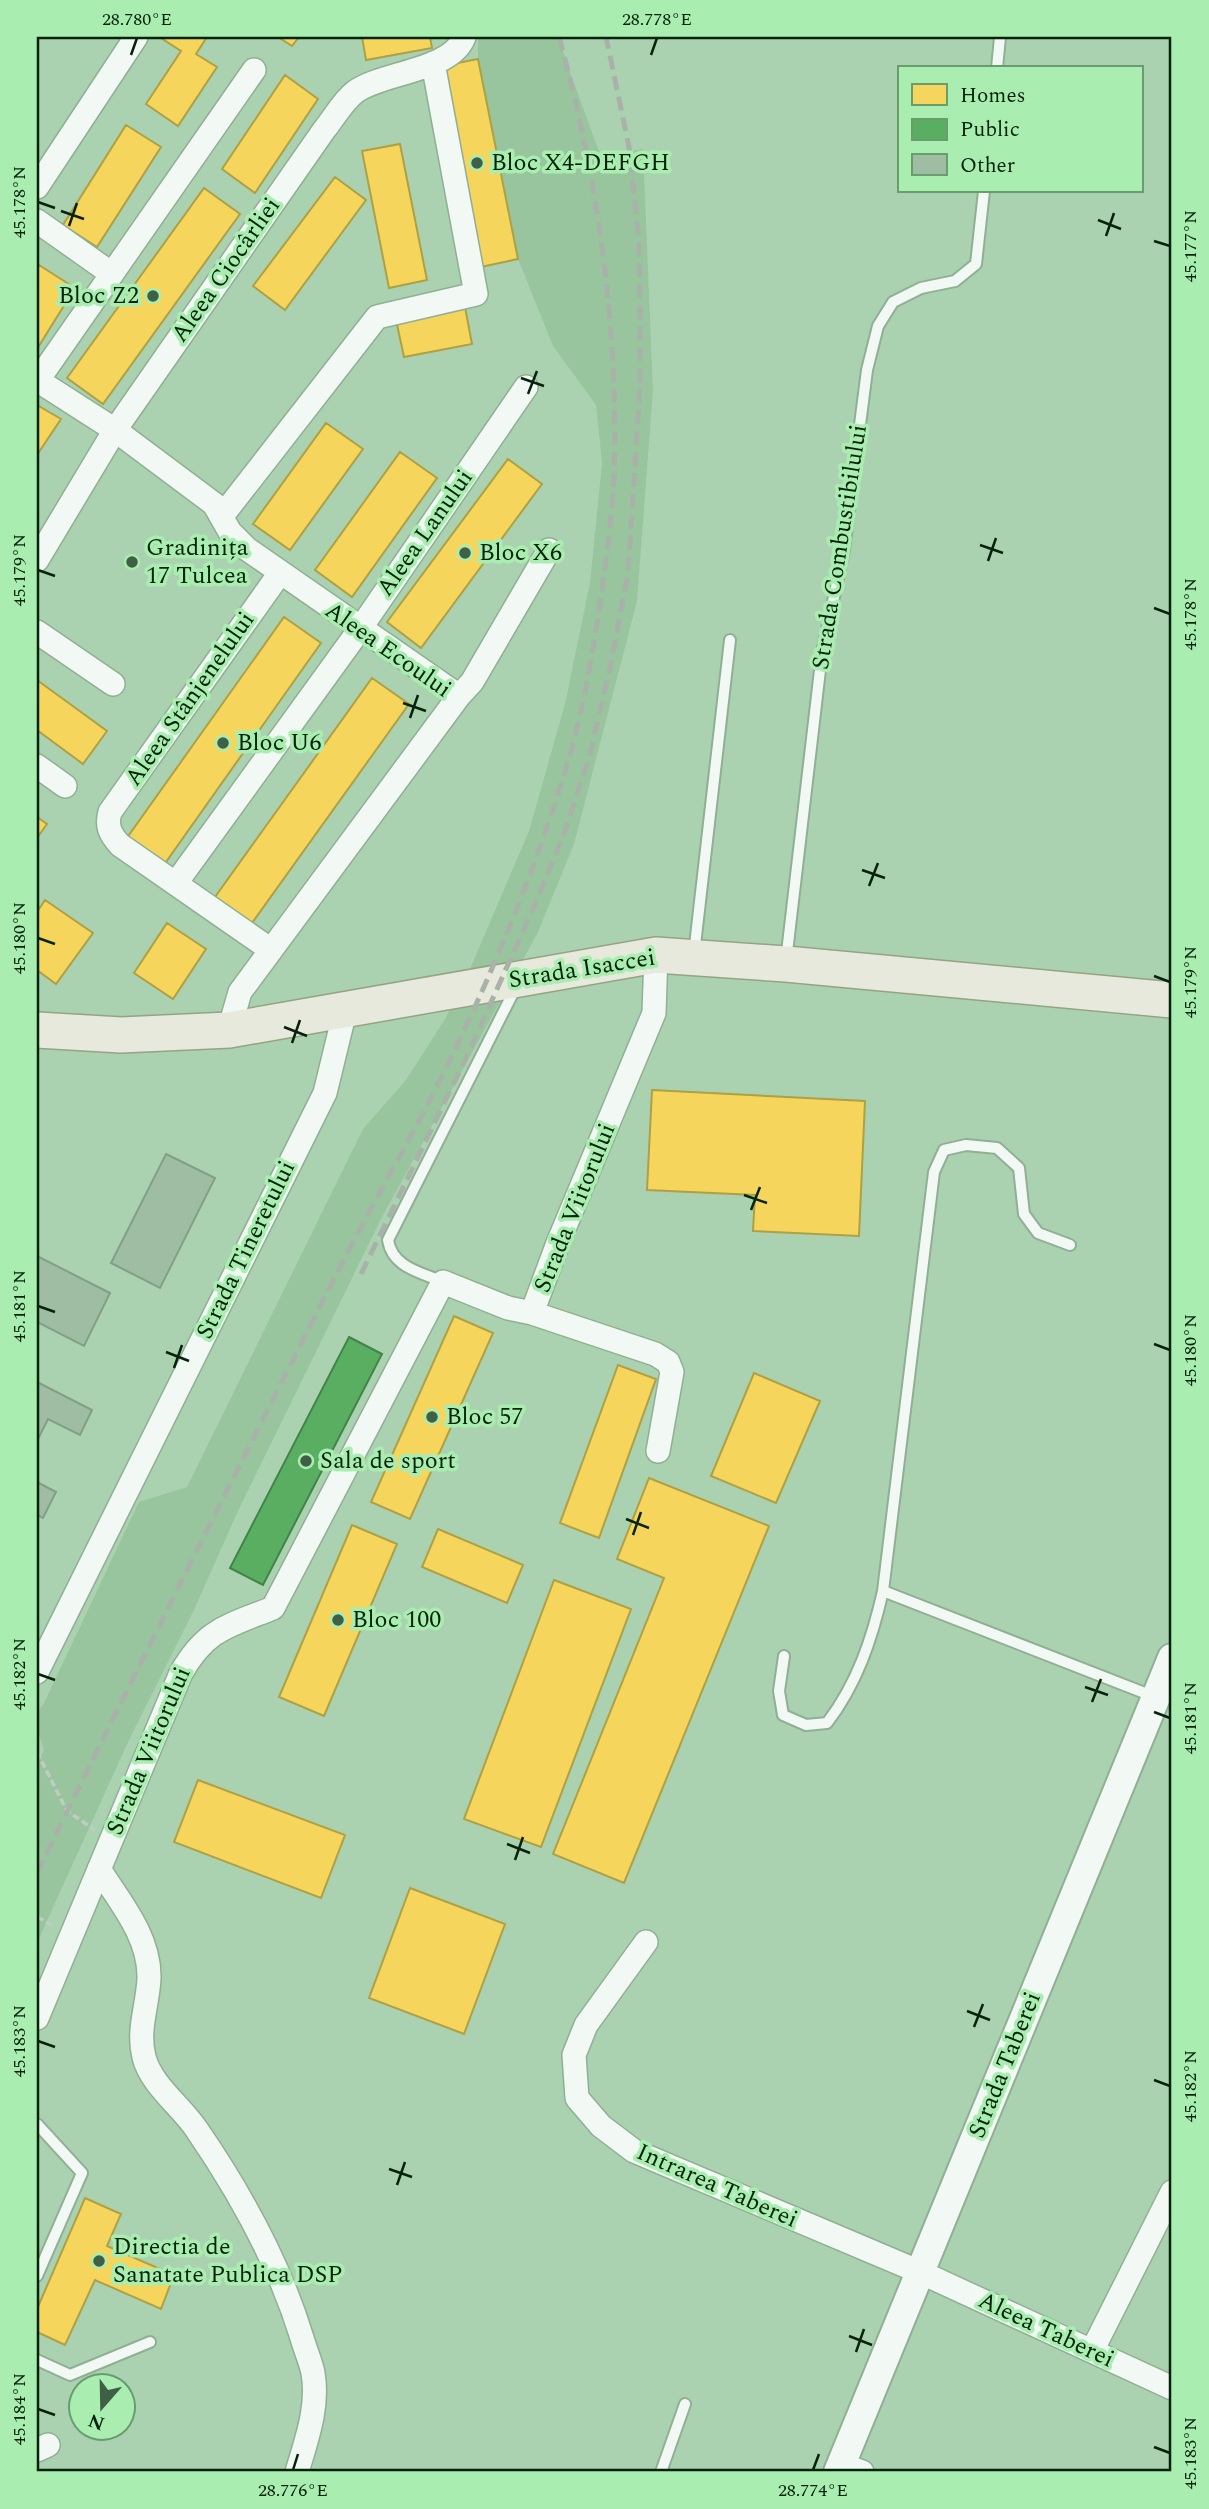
<svg xmlns="http://www.w3.org/2000/svg" width="1209" height="2509" viewBox="0 0 1209 2509" font-family="Spectral,serif">
<rect width="100%" height="100%" fill="#abd2b0"/>
<path fill="#98c59d" d="M478 37H559L567 64 601 157 643 149 653 390 637 601 574 844 538 932 381 1219 238 1511 193 1612 128 1742 37 1943V1764L44 1750C38 1732 31 1719 44 1703L139 1502 187 1487 363 1129 406 1080 445 1019 470 969 529 831 565 704 590 583 602 463 596 405 553 346 518 259 478 59Z"/>
<path fill="#f6d55c" stroke="#aea044" stroke-width="2" d="M162 37H207L196 54 217 67 178 126 146 104 181 51 161 38Z
M278 37H299L292 46Z
M362 37H430L432 48 366 60Z
M478 59 518 259 476 268 437 67Z
M285 75 318 99 255 193 222 169Z
M126 125 161 147 97 247 63 225Z
M400 144 427 280 389 288 362 151Z
M335 177 366 200 285 310 253 286Z
M204 188 240 214 103 404 67 378Z
M39 265 75 288 37 349V268Z
M465 307 472 344 404 357 396 320Z
M37 405 61 419 37 455Z
M326 423 363 449 290 550 253 524Z
M400 452 437 478 352 597 315 570Z
M508 459 542 484 421 648 387 622Z
M284 617 321 643 161 869 124 842Z
M372 678 409 704 247 930 210 904Z
M37 680 107 731 83 764 37 730Z
M37 817 47 824 37 838Z
M45 900 93 933 56 984 37 970V912Z
M167 923 206 949 173 999 134 973Z
M652 1090 865 1101 859 1236 753 1231 755 1195 647 1190Z
M454 1316 493 1333 410 1519 371 1502Z
M618 1365 656 1379 599 1538 560 1523Z
M754 1373 820 1401 776 1503 711 1476Z
M649 1478 769 1526 624 1883 553 1854 664 1578 617 1559Z
M352 1525 397 1544 324 1716 279 1697Z
M438 1529 523 1565 507 1603 422 1567Z
M554 1580 631 1609 541 1847 464 1819Z
M198 1780 345 1835 321 1898 174 1842Z
M410 1888 505 1924 464 2034 369 1998Z
M85 2198 121 2214 107 2246 174 2275 161 2309 95 2280 65 2345 37 2332V2309Z"/>
<path fill="#5aae61" stroke="#418448" stroke-width="2" d="M349 1337 382 1354 263 1585 230 1568Z"/>
<path fill="#9fbda3" stroke="#81a086" stroke-width="2" d="M166 1154 215 1178 160 1288 111 1263Z
M37 1256 110 1293 84 1346 37 1322Z
M37 1382 92 1410 80 1435 48 1419 37 1441Z
M37 1482 56 1492 43 1518 37 1515Z"/>
<g fill="none" stroke-linecap="round" stroke-linejoin="round">
<g stroke="#90af94" stroke-width="14">
<path id="service" d="M997 68 1000 37
M694 954 730 640
M786 961 822 653 844 550 867 370 878 326 893 302 921 288 955 281 976 264 984 191
M443 1282C420 1272 392 1267 388 1240L516 987
M883 1591 1155 1697
M784 1656 779 1691 783 1715 806 1725 827 1723C857 1684 872 1639 883 1591L934 1172 944 1150 966 1145 997 1148 1019 1168 1024 1214 1038 1233 1070 1245
M37 2124 82 2173 37 2276
M37 2360 70 2375 150 2342
M661 2472 685 2404"/>
</g>
<g stroke="#90af94" stroke-width="26">
<path id="minor" d="M37 187 136 37
M37 221 112 274
M37 380 115 430 214 504 230 532 247 549 459 696
M38 380 254 70
M222 516 377 317 476 294 433 63
M37 560 115 430 324 130C334 118 343 101 355 92 382 72 452 71 464 37
M37 632 113 684
M37 766 65 786
M176 883 360 629 526 387
M271 950 120 845C110 834 106 826 110 812L280 573
M229 1030 240 992 459 696 472 682 549 550
M532 1313 655 1354 668 1362 672 1372 658 1451
M37 1672 325 1093 345 1011
M99 1869C120 1902 150 1937 149 1978 148 2005 137 2030 144 2057 151 2085 181 2106 197 2130 241 2194 279 2263 302 2338 305 2349 311 2362 313 2373 319 2407 306 2441 297 2472
M646 1942 586 2025 574 2055 577 2098 601 2126 634 2151 920 2272 1172 2388
M37 2018 181 1673C206 1629 228 1626 273 1608L443 1282 508 1308 532 1313 558 1243 654 1013 656 955
M1092 2351 1172 2192
M37 2450 48 2445
M841 2464 862 2472"/>
</g>
<g stroke="#90af94" stroke-width="32">
<path id="tertiary" d="M838 2472 1172 1658"/>
</g>
<g stroke="#95a383" stroke-width="38">
<path id="primary" d="M37 1030 121 1035 229 1030 656 955 786 964 1172 1000"/>
</g>
<path stroke="#c1cdc3" stroke-width="3.5" stroke-dasharray="7 3.5" stroke-linecap="butt" d="M37 1752 67 1811 95 1830
M37 1917 54 1926"/>
<use href="#service" stroke="#f2f8f3" stroke-width="10"/>
<use href="#minor" stroke="#f2f8f3" stroke-width="23"/>
<use href="#tertiary" stroke="#f2f8f3" stroke-width="28"/>
<use href="#primary" stroke="#e6e9dc" stroke-width="35"/>
<path stroke="#a8b2a9" stroke-width="5" stroke-dasharray="14 7" stroke-linecap="butt" d="M361 1274 466 1058 537 900 565 831 590 754 610 668 628 574 640 386V312L639 240 629 147 606 37
M37 1873C134 1675 233 1478 333 1281 364 1219 399 1159 431 1098 483 996 529 887 563 778 581 722 591 663 600 604 606 562 612 519 614 477 619 329 598 179 559 37"/>
</g>
<path fill="none" stroke="#07230c" stroke-width="2.5" d="M131 55 137 38M651 55 657 38M38 202 55 208M61 211 84 219M1098 220 1121 229M69 226 77 203M1106 236 1114 213M1154 241 1170 246M521 378 544 386M528 394 537 371M980 545 1003 553M988 561 996 538M38 570 55 576M1154 608 1170 614M403 703 426 711M410 718 418 695M862 870 885 878M869 886 878 863M38 938 55 944M1154 976 1170 982M284 1027 307 1036M292 1043 300 1020M744 1195 767 1203M751 1210 760 1187M38 1306 55 1312M1154 1344 1170 1350M166 1352 189 1361M174 1368 182 1345M626 1519 649 1528M633 1535 641 1512M38 1674 55 1680M1085 1687 1108 1695M1092 1702 1101 1679M1154 1712 1170 1718M507 1844 530 1853M515 1860 523 1837M967 2011 990 2020M974 2027 983 2004M38 2041 55 2047M1154 2080 1170 2086M389 2169 412 2177M397 2185 405 2162M849 2336 872 2345M856 2352 864 2329M38 2409 55 2415M1154 2447 1170 2453M293 2470 298 2454M813 2470 819 2454"/>
<g fill="#406045" stroke="#a9eeb0" stroke-width="2.5">
<circle cx="477" cy="163" r="7"/>
<circle cx="153" cy="296" r="7"/>
<circle cx="465" cy="553" r="7"/>
<circle cx="132" cy="562" r="7"/>
<circle cx="223" cy="743" r="7"/>
<circle cx="432" cy="1417" r="7"/>
<circle cx="306" cy="1461" r="7"/>
<circle cx="338" cy="1620" r="7"/>
<circle cx="99" cy="2261" r="7"/>
</g>
<g text-anchor="middle" dominant-baseline="central" stroke-width="7" stroke-linejoin="round" paint-order="stroke">
<g font-size="24" fill="#07230c" stroke="#a9eeb0" text-anchor="start">
<text x="491" y="163">Bloc X4-DEFGH</text>
<text x="139" y="296" text-anchor="end">Bloc Z2</text>
<text x="146" y="548">Gradinița<tspan x="146" dy="28">17 Tulcea</tspan></text>
<text x="479" y="553">Bloc X6</text>
<text x="237" y="743">Bloc U6</text>
<text x="446" y="1417">Bloc 57</text>
<text x="320" y="1461">Sala de sport</text>
<text x="352" y="1620">Bloc 100</text>
<text x="113" y="2247">Directia de<tspan x="113" dy="28">Sanatate Publica DSP</tspan></text>
</g>
<g font-size="24" fill="#07230c" stroke="#a9eeb0">
<text transform="translate(226 270) rotate(-55)">Aleea Ciocârliei</text>
<text transform="translate(425 533) rotate(-55)">Aleea Lanului</text>
<text transform="translate(840 547) rotate(-81)">Strada Combustibilului</text>
<text transform="translate(388 650) rotate(35)">Aleea Ecoului</text>
<text transform="translate(190 699) rotate(-55)">Aleea Stânjenelului</text>
<text transform="translate(582 969) rotate(-9)">Strada Isaccei</text>
<text transform="translate(575 1208) rotate(-68)">Strada Viitorului</text>
<text transform="translate(246 1250) rotate(-64)">Strada Tineretului</text>
<text transform="translate(149 1751) rotate(-67)">Strada Viitorului</text>
<text transform="translate(1005 2065) rotate(-68)">Strada Taberei</text>
<text transform="translate(717 2186) rotate(24)">Intrarea Taberei</text>
<text transform="translate(1046 2330) rotate(25)">Aleea Taberei</text>
</g>
</g>
<rect width="1209" height="2509" fill="none" stroke="#a9eeb0" stroke-width="77"/>
<rect x="898" y="66" width="245" height="126" fill="#a9eeb0" stroke="#689d6e" stroke-width="2"/>
<rect x="912" y="84" width="35" height="21" fill="#f6d55c" stroke="#689d6e" stroke-width="2"/>
<text x="960" y="102" font-size="21" fill="#07230c">Homes</text>
<rect x="912" y="119" width="35" height="21" fill="#5aae61" stroke="#689d6e" stroke-width="2"/>
<text x="960" y="136" font-size="21" fill="#07230c">Public</text>
<rect x="912" y="154" width="35" height="21" fill="#9fbda3" stroke="#689d6e" stroke-width="2"/>
<text x="960" y="172" font-size="21" fill="#07230c">Other</text>
<g transform="translate(102 2407) rotate(200)"><circle r="33" fill="#a9eeb0" stroke="#689d6e" stroke-width="2"/>
<path d="M0-5L12 26L0 18L-12 26Z" fill="#406045"/>
<text y="-10" font-size="19" font-weight="bold" text-anchor="middle" fill="#07230c">N</text>
</g>
<rect x="38" y="38" width="1132" height="2432" fill="none" stroke="#07230c" stroke-width="2.5"/>
<g font-size="18" text-anchor="middle" fill="#07230c">
<text x="137" y="25">28.780°E</text>
<text x="657" y="25">28.778°E</text>
<text transform="translate(19 202) rotate(-90)" y="6">45.178°N</text>
<text transform="translate(1190 246) rotate(-90)" y="6">45.177°N</text>
<text transform="translate(19 570) rotate(-90)" y="6">45.179°N</text>
<text transform="translate(1190 614) rotate(-90)" y="6">45.178°N</text>
<text transform="translate(19 938) rotate(-90)" y="6">45.180°N</text>
<text transform="translate(1190 982) rotate(-90)" y="6">45.179°N</text>
<text transform="translate(19 1306) rotate(-90)" y="6">45.181°N</text>
<text transform="translate(1190 1350) rotate(-90)" y="6">45.180°N</text>
<text transform="translate(19 1674) rotate(-90)" y="6">45.182°N</text>
<text transform="translate(1190 1718) rotate(-90)" y="6">45.181°N</text>
<text transform="translate(19 2041) rotate(-90)" y="6">45.183°N</text>
<text transform="translate(1190 2086) rotate(-90)" y="6">45.182°N</text>
<text transform="translate(19 2409) rotate(-90)" y="6">45.184°N</text>
<text transform="translate(1190 2453) rotate(-90)" y="6">45.183°N</text>
<text x="293" y="2496">28.776°E</text>
<text x="813" y="2496">28.774°E</text>
</g>
</svg>
